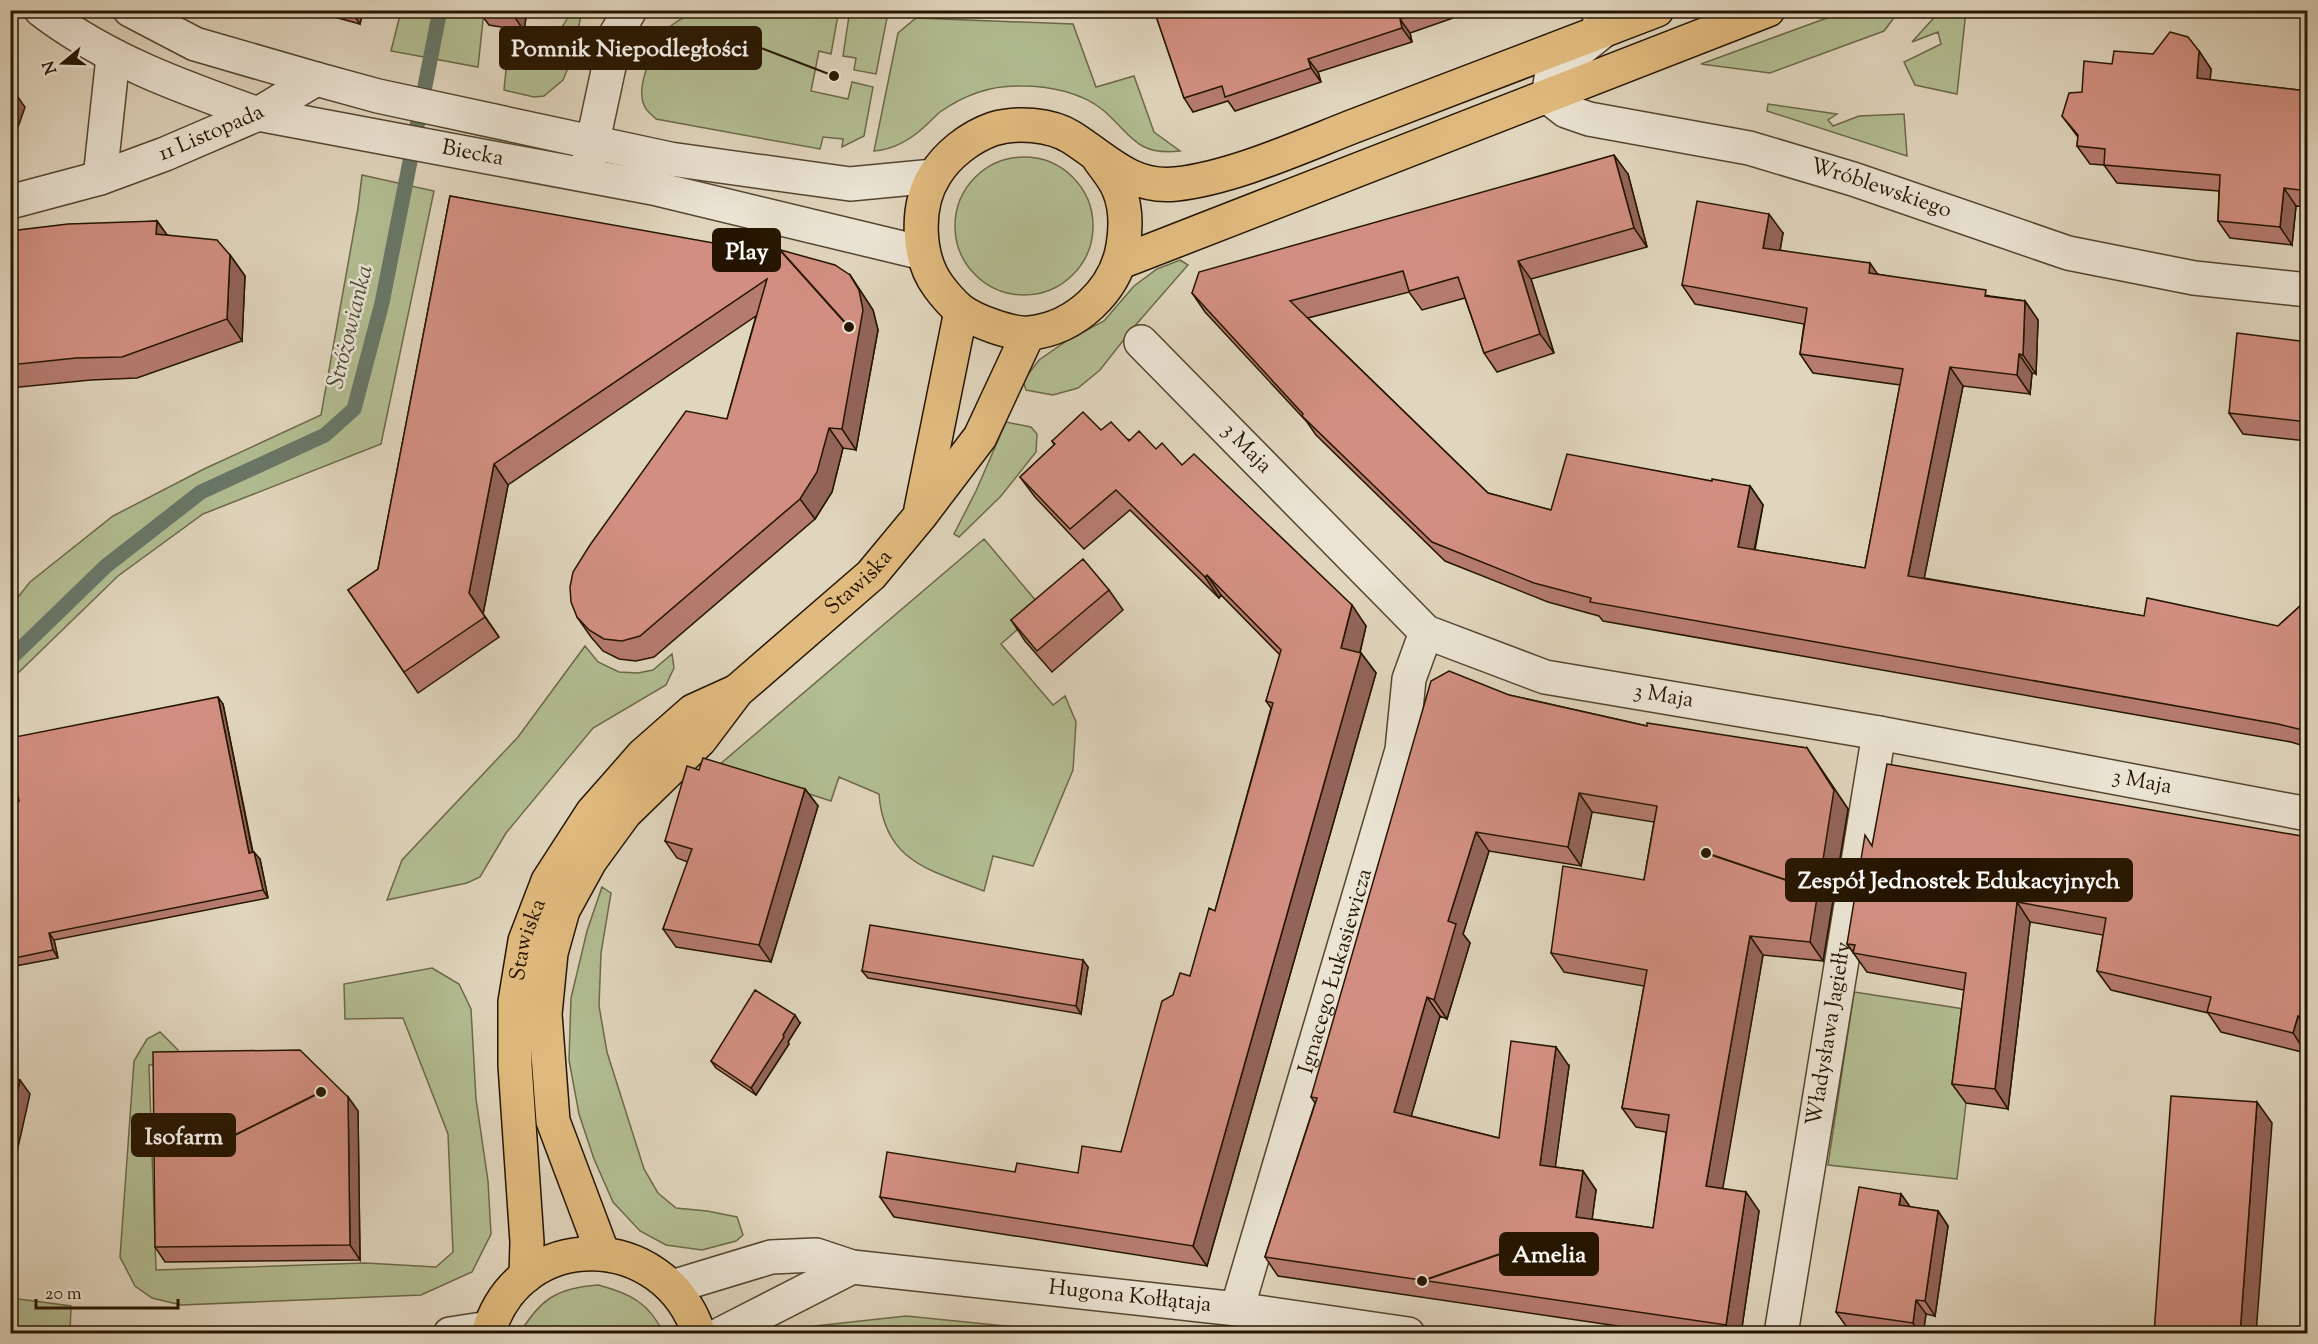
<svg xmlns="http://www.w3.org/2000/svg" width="2318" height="1344" viewBox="0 0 2318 1344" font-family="'Sorts Mill Goudy',serif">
<rect width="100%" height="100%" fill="#e0d5bd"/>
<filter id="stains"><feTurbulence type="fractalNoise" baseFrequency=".00333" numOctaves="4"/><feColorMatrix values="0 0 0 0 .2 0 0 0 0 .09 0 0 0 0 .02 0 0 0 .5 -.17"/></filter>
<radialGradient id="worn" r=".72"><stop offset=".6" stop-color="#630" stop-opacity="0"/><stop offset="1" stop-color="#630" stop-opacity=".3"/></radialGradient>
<path fill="#b2bd92" stroke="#6c6949" stroke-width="1.5" d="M401 11H484L478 67 391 51Z
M570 11H582L572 58 563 80 544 96 534 97 504 90 507 60C532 49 562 40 570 11Z
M700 11 838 15 831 54 819 51 811 91 848 99 852 82 873 87 864 136 842 147 843 139 823 137 820 149 656 119C652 115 646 111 644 105 635 86 656 38 672 25 681 18 690 14 700 11Z
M1846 11H1899L1884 31 1770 73 1701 64Z
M1940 11H1966L1957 94 1915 85 1904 62 1941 44 1938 32 1912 42Z
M849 16 887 18 876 74 854 70 856 58 843 56Z
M916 18 1073 24 1096 87 1134 76 1154 132 1180 151C1136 156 1132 135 1103 110 1081 92 1049 86 1021 86 992 85 964 95 940 112 934 117 929 123 923 128 910 140 892 150 874 151L898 33Z
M1768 104 1837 114 1828 120 1833 126 1859 116 1904 114 1907 156 1767 111Z
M955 226a69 69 0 1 1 138 0a69 69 0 1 1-138 0Z
M362 175 434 191 381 444 203 514 118 576 18 673 11 682V606L30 582 113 516 204 469 321 415 358 208Z
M1180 260 1188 265 1133 328 1100 370 1078 388 1053 395 1026 390 1023 381 1039 360 1068 340 1104 321 1134 286 1157 269Z
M1006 422 1031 427 1037 434 1036 452 1001 496 959 537 954 534 976 491Z
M984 539 1042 608 1001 644 1053 705 1065 696 1076 722 1073 770 1033 866 993 856 984 891C930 870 884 862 879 794L839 777 831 801 719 765Z
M585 646 598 662 619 672 638 673 653 670 672 654 674 668 666 685 593 728 506 833 480 877 467 883 387 900 402 860 518 737Z
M602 887 611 893 601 953 599 1006 607 1052 644 1169 658 1193 676 1208 707 1211 737 1217 743 1235 736 1241 702 1250 666 1245 640 1231 613 1202 594 1159 579 1114 569 1060 571 998 587 931Z
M432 968 459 984 471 1009 476 1099 488 1181 491 1234 472 1272 421 1295 181 1305 152 1298 135 1286 120 1257 134 1061 147 1039 160 1032 178 1050V1064L149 1065 156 1270 365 1263 436 1267 453 1252 448 1134 403 1018 345 1019 344 984Z
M1854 992 1977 1011 1957 1179 1828 1165Z
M598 1285C629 1293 650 1303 663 1333H520C541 1298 558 1288 598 1285Z
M11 1298 71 1306 70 1333H11Z
M906 1316 1074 1333H795L815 1326Z"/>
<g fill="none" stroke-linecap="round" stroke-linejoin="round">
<path stroke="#687768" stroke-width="15" d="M10 659 106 566 201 492 325 435 354 409 382 303 440 10"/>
<g stroke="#54452f" stroke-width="36">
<g id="minor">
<path id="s1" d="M41 10C106 60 182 87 258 114L653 188 923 253"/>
<path d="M130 10 195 44 316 79 378 96 670 159 850 184 934 176"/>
<path id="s2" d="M1598 10 1603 31 1552 72 1548 97 1566 111 1589 119 1749 148 1853 179 2068 253 2194 278 2308 290"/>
<path d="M588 164 616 34 630 10"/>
<path d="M100 178 113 57"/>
<path id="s3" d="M10 202 100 178 165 154 258 114 316 79"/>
<path id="s4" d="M1141 342 1426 632 1545 677 1879 733 2308 814"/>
<path id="s5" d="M672 1287 771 1257 816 1255 852 1267 1237 1309 1408 1334"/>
<path id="s6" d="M1237 1309 1402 750 1409 679 1426 632"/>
<path d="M450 1334 489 1328"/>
<path d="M721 1334 852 1267"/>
<path id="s7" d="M1781 1334 1879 733"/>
</g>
</g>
<g stroke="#251500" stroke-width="36">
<g id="major">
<path d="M1099 159C1106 169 1115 179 1119 190 1126 207 1126 228 1123 246 1116 290 1076 328 1030 333 1012 335 975 321 960 310 953 304 945 295 939 287 917 258 915 206 935 175 947 155 970 137 993 129 1016 122 1050 124 1071 137 1106 159 1131 189 1176 184 1232 178 1300 147 1354 126 1455 88 1556 49 1657 10"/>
<path d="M1121 262 1768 10"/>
<path d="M921 509 961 311"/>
<path id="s8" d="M603 1254 553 1121 545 1014 551 953 563 910 590 861 625 813 700 740 737 691 871 575 920 516 980 437 1028 334"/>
<path id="s9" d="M526 1276 527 1242 515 1065V1002L525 941 548 881 592 813 643 755 693 711 735 692"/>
<path d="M488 1334C519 1225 665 1229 699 1334"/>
</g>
</g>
<use href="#minor" stroke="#ebe4d4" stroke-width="33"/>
<use href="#major" stroke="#e0ba7e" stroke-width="33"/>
</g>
<path fill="#b57b6f" stroke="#251500" stroke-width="1.5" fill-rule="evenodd" d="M309 10H363L360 24Z
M478 10H527L524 31 489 25Z
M1154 10H1476L1410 33 1412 42 1318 72 1321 82 1235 111 1228 101 1193 112 1184 98Z
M2199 51 2211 69 2210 80 2307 91V207L2296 206 2292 245 2230 238 2218 221 2219 191 2117 183 2104 165 2090 164 2077 146 2078 137 2062 116 2082 92 2153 54Z
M1628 174 1647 247 1531 279 1554 353 1497 372 1484 353 1465 298 1422 310 1409 292 1308 318 1488 493 1551 510 1712 481 1750 486 1763 505 1755 550 1865 568 1900 385 1813 373 1800 354 1804 324 1695 304 1682 285 1783 233 1780 250 1877 274 1990 296 2025 301 2038 320 2036 374 2032 373 2030 394 1963 386 1924 578 2144 616 2278 626 2301 605 2307 571V747L2291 742 1603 621 1599 616 1548 602 1445 561 1316 435 1307 422 1205 312 1192 293Z
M450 196 850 275 873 310 878 330 856 450 843 448 832 492 815 519 654 657 636 661 619 659 603 651 591 637 577 617 727 419 756 316 508 485 483 614 499 637 418 693 348 590 378 569Z
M157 221 167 235 230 255 245 276 242 341 137 378 91 380 10 388V231Z
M2307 342V441L2243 434 2229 413Z
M1101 430 1156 449 1182 465 1366 626 1360 653H1361L1376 673 1207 1266 894 1217 880 1197 1015 1172 1078 1173 1121 1152 1173 995 1190 976 1215 911 1271 708 1266 701 1280 655 1221 595 1219 598 1130 510 1084 549 1035 497 1020 477 1054 445 1052 441Z
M1109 590 1123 610 1052 672 1025 641 1011 620Z
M1509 695 1647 726 1807 748 1848 809 1823 961 1763 955 1722 1189 1759 1211 1741 1334H1672L1278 1276 1265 1257 1315 1103 1311 1097ZM1592 812 1654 822 1644 880 1551 953 1564 972 1644 986 1622 1108 1636 1127 1666 1132 1653 1228 1592 1219 1596 1190 1583 1171 1555 1167 1569 1066 1499 1138 1411 1116 1440 1016 1447 1019 1470 943 1463 934 1489 851 1581 866Z
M223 704 253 852 260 859 268 898 54 940 58 958 10 967V802L19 801Z
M699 770 805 789 818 806 771 962 676 947 663 929 688 862 677 858 665 841Z
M2307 837V1049L2306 1053 2221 1032 2208 1013 2111 990 2097 971 2103 935 2030 922 2008 1109 1966 1103 1952 1084 1964 990 1867 972 1847 944 1872 846Z
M1088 967 1081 1014 868 978 862 971Z
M800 1023 788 1042 789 1044 756 1095 716 1068 711 1061Z
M348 1097 358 1111 360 1260 165 1262 155 1247Z
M1901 1194 1910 1207 1938 1211 1948 1226 1935 1316 1926 1314 1923 1334H1898L1846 1326 1836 1312Z"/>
<path fill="#93645a" stroke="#251500" stroke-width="1.5" d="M350 10H363L360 24Z
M510 10H527L524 31Z
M1400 19 1410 33 1412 42 1402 28Z
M2199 51 2211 69 2209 96 2197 78Z
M1308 59 1318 72 1321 82 1311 68Z
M10 86 25 107 10 150Z
M1614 155 1628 174 1647 247 1634 228Z
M2284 188 2296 206 2292 245 2280 227Z
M1769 214 1783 233 1777 267 1763 248Z
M157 221 172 242 156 234Z
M230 255 245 276 242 341 227 319Z
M1518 261 1531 279 1554 353 1540 334Z
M1870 263 1883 282 1869 273Z
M850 275 873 310 878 330 856 450 842 429Z
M2025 301 2038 320 2036 374 2023 355Z
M2019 354 2032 373 2030 394 2017 375Z
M1950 367 1963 386 1921 594 1908 576Z
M829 428 843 448 832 492 815 519 800 499Z
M494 464 508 485 483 614 499 637 469 593Z
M1750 486 1763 505 1751 566 1738 547Z
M1207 575 1221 595 1219 598 1205 577Z
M1352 605 1366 626 1356 669 1341 648Z
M1361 653 1376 673 1207 1266 1193 1246Z
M218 697 223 704 254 860 249 853Z
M1807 748 1848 809 1823 961 1810 942Z
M805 789 818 806 771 962 759 945Z
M1579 793 1592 812 1581 866 1568 847Z
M1476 832 1489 851 1463 934 1470 943 1447 1019 1434 1000 1448 921Z
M254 852 260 859 268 898 263 890Z
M2017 902 2030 922 2008 1109 1995 1089Z
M49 933 54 940 58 958 53 950Z
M1750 936 1763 955 1720 1205 1706 1186Z
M1083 960 1088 967 1081 1014 1076 1006Z
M1427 997 1440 1016 1407 1131 1394 1112Z
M795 1015 800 1023 788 1042 789 1044 756 1095 751 1088Z
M2298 1016 2307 1030V1049L2306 1053 2293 1033Z
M1556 1047 1569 1066 1553 1184 1540 1165Z
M20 1080 30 1094 10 1183V1123Z
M348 1097 358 1111 360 1260 350 1245Z
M2257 1102 2272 1123 2256 1334H2240Z
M1583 1171 1596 1190 1590 1235 1576 1217Z
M1746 1192 1759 1211 1741 1334H1733L1726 1325Z
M1901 1194 1911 1208 1899 1205Z
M1938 1211 1948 1226 1935 1316 1925 1301Z
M1916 1300 1926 1314 1923 1334H1920L1913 1323Z"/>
<path fill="#d28f81" stroke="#251500" stroke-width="1.5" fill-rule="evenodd" d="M1154 10H1426L1400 19 1402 28 1308 59 1311 68 1225 97 1222 86 1184 98Z
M2170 32 2188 37 2199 51 2197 78 2307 91V191L2284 188 2280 227 2218 221 2220 175 2104 165 2105 149 2077 146 2078 135 2062 116 2069 93 2082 92 2084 61 2112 64 2114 51 2153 54Z
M1614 155 1634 228 1518 261 1540 334 1484 353 1458 277 1409 291 1403 271 1290 301 1488 493 1551 510 1567 454 1712 481V479L1750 486 1738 547 1865 568 1903 369 1800 354 1807 308 1682 285 1697 201 1769 214 1763 248 1870 263 1869 273 1986 290 1985 296 2025 301 2023 355 2019 354 2017 375 1950 367 1908 576 2144 616 2147 598 2278 626 2301 605 2307 571V731L2278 724 1590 602 1591 598 1534 583 1432 542 1302 416 1303 414 1192 293 1199 272Z
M450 196 775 254 777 249 835 265 850 275 859 290 863 310 842 429 829 428 817 472 800 499 640 636 622 641 604 639 589 630 577 617 571 602 570 587 573 572 590 545 686 411 727 419 767 279 494 464 469 593 485 617 404 672 348 590 378 569Z
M157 221 156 234 217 240 230 255 227 319 122 357 76 358 10 365V231L68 224Z
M2237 333 2307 342V422L2229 413Z
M1083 412 1101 430 1111 422 1129 441 1139 431 1156 449 1162 443 1182 465 1194 454 1352 605 1341 648 1361 653 1193 1246 880 1197 887 1152 1015 1172 1017 1163 1078 1173 1082 1146 1121 1152 1162 1001 1173 995 1180 973 1190 976 1209 908 1215 911 1273 703 1266 701 1281 650 1207 575 1205 577 1116 490 1070 529 1020 477 1055 444 1052 441Z
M1083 559 1109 590 1037 651 1011 620Z
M1449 671 1509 695 1647 726V723L1807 748 1834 790 1810 942 1750 936 1706 1186 1746 1192 1726 1325 1265 1257 1317 1098 1311 1097 1431 681ZM1579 793 1657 806 1644 880 1563 866 1551 953 1647 970 1622 1108 1669 1115 1653 1228 1576 1217 1583 1171 1540 1165 1556 1047 1511 1041 1499 1138 1394 1112 1427 997 1434 1000 1456 924 1448 921 1476 832 1568 847Z
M218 697 249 853 254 852 263 890 49 933 53 950 10 959V802L19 801 10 761V738Z
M703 758 805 789 759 945 663 929 692 849 665 841 687 766 699 770Z
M1887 764 2307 837V1019L2298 1016 2293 1033 2207 1012 2211 997 2097 971 2106 918 2017 902 1995 1089 1952 1084 1966 973 1853 953 1855 945 1847 944 1865 835 1872 846Z
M870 925 1083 960 1076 1006 862 971Z
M755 990 795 1015 783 1035 784 1037 751 1088 711 1061Z
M300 1050 348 1097 350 1245 155 1247 153 1052Z
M10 1078 20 1080 10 1123Z
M2171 1096 2257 1102 2240 1334H2154Z
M1859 1187 1901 1194 1899 1205 1938 1211 1925 1301 1916 1300 1913 1323 1836 1312Z
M1085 1330 1119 1334H1085Z"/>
<g text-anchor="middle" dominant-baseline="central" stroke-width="5" stroke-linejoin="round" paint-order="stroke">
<g font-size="22" fill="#251500" stroke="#ebe4d4">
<text stroke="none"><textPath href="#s3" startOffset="213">11 Listopada</textPath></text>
<text stroke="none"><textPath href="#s1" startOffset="460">Biecka</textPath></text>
<text stroke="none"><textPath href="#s2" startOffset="460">Wróblewskiego</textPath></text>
<text stroke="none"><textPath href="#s4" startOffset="150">3 Maja</textPath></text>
<text stroke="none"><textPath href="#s8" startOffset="800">Stawiska</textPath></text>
<text stroke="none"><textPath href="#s4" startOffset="654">3 Maja</textPath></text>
<text stroke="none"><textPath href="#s4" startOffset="1140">3 Maja</textPath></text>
<text stroke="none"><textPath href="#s9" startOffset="338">Stawiska</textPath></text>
<text stroke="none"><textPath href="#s6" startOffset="352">Ignacego Łukasiewicza</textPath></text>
<text stroke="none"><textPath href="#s7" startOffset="304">Władysława Jagiełły</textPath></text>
<text stroke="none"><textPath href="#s5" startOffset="466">Hugona Kołłątaja</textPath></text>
</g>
<g font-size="24" font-style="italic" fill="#4c4e3d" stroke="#ebe4d4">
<text transform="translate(351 327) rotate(-76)">Stróżowianka</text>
</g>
</g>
<path fill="none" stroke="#251500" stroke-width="2" d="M834 76L761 48M849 327L780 250M1706 853L1786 880M321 1092L235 1135M1422 1281L1500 1254"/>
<g fill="#251500" stroke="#ebe4d4" stroke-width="2">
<circle cx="834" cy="76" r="6"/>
<circle cx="849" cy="327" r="6"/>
<circle cx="1706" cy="853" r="6"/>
<circle cx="321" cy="1092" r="6"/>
<circle cx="1422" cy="1281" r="6"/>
</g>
<g fill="#251500" stroke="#251500" stroke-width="2">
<rect x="500" y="27" width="261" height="42" rx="6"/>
<rect x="713" y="229" width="67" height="42" rx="6"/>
<rect x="1786" y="859" width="346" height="42" rx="6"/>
<rect x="132" y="1114" width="103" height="42" rx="6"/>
<rect x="1500" y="1233" width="98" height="42" rx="6"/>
</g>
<g font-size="24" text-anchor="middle" font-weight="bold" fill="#fff">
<text x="630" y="56">Pomnik Niepodległości</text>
<text x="747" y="259">Play</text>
<text x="1959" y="888">Zespół Jednostek Edukacyjnych</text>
<text x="184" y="1144">Isofarm</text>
<text x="1549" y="1262">Amelia</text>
</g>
<rect width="2318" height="1344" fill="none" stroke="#e0d5bd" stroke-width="36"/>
<rect x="12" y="12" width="2294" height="1320" fill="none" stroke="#251500" stroke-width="3"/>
<rect x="18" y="18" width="2282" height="1308" fill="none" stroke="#251500" stroke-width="1.5"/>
<g transform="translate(63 63) rotate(251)" stroke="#ebe4d4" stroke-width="4.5" paint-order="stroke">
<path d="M0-4.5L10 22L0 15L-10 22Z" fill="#251500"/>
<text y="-9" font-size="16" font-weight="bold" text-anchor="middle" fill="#251500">N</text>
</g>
<path d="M36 1299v9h142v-9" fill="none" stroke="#251500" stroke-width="3"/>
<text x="45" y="1299" font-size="18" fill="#251500" stroke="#ebe4d4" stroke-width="4.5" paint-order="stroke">20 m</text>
<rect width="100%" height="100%" filter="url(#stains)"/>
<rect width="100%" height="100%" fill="url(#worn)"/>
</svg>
